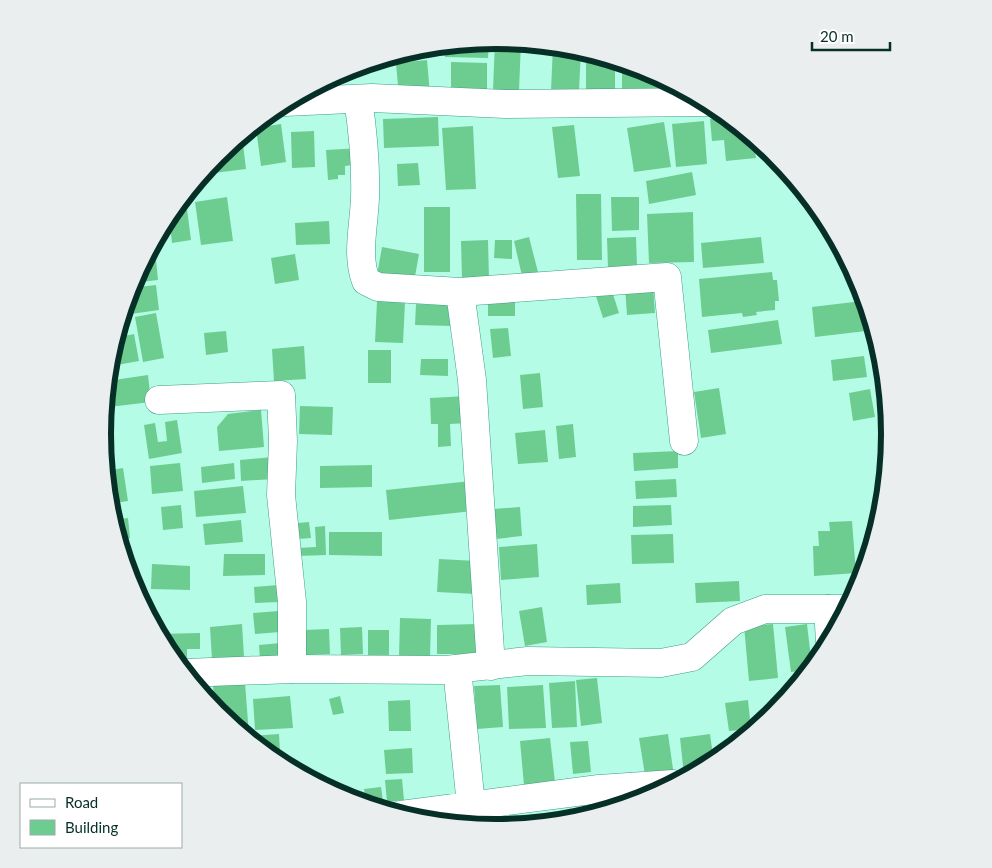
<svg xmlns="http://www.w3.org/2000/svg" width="992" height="868" viewBox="0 0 992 868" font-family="Lato,sans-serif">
<rect width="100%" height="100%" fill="#b5fce7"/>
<path fill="#6dcd90" d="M495 40 521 42 519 91 493 90Z
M489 41 488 58 445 57V45Z
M553 46 581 50 579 91 551 90Z
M586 51 615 60V93H586Z
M427 60 430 94 399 97 396 63Z
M451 62 487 63V89L451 88Z
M622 63 647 70 665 80V96L622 95Z
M438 117 439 146 384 148 383 119Z
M728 117 753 138 756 158 726 161 724 140 712 141 710 119Z
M704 121 707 164 676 167 672 124Z
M664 122 671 167 634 172 627 128Z
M281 124 286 162 261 166 256 128Z
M574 125 580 176 558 178 552 127Z
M473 126 476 189 446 190 442 128Z
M314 131 315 167 292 168 291 132Z
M243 144 246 169 206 174V170L218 155 230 145Z
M360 148 361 164 345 166V175H338V179L328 180 326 150Z
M418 163 420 185 398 186 397 164Z
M692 172 696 195 649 204 646 181Z
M576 194H601L602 260H577Z
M227 197 233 241 201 245 195 202Z
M611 197H639V230L612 231Z
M186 201 191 240 172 243 169 215 179 202Z
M424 207H450V272H424Z
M693 212 694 262 649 263 647 214Z
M329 221 330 244 296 245 295 223Z
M529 237 538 272 522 276 514 241Z
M636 237 637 266 608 268 607 238Z
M761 237 764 263 703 268 701 243Z
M488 240 489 279H462L461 241Z
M495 240H512V259L494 258Z
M382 247 419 254 414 282 377 275Z
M155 249 158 280 132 283 150 250Z
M295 254 299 280 275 284 271 258Z
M772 272 773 280H777L779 301H775V310L756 312 757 315 743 317 742 313 702 317 699 279Z
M156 285 159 310 131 314 129 294 130 288Z
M653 285 655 313 627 315 625 287Z
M611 288 619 313 603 318 595 293Z
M488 300H515V316H488Z
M377 301 405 302 403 343 375 342Z
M862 301 866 331 815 337 812 307Z
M416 304 454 305 453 326 415 325Z
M156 313 164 358 143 362 135 317Z
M778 320 782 344 711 353 708 330Z
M508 328 511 356 493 358 490 329Z
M226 331 228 352 206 355 204 333Z
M134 334 139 361 117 365 113 345 115 338Z
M304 346 306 379 274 381 272 349Z
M368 350H391V383H368Z
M864 356 867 377 833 381 831 360Z
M421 359H448V376L420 375Z
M540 373 543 407 523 409 520 375Z
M148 375 151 402 109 407 107 381Z
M719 388 726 434 701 438 694 392Z
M870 389 875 417 853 421 849 393Z
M467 396 469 423 450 424 451 446 438 447V424H431L430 398Z
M300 406 333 407 332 435 299 434Z
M261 410 264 447 219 451 217 427 228 414Z
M177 420 182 453 149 459 144 425 155 423 158 442 167 441 165 422Z
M573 424 576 457 559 459 556 426Z
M545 430 548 462 518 464 515 433Z
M678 451V468L634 471 633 453Z
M273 457 275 479 241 481 240 460Z
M180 463 183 491 152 494 150 466Z
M234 463 235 479 202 483 201 467Z
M372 465V487L320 488V466Z
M123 468 128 501 109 504 106 471Z
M676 479 677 497 636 499 635 481Z
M471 481 473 511 389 520 386 490Z
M243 486 246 513 196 517 194 491Z
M181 505 183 528 163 530 161 507Z
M671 505 672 525 633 527V506Z
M520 507 522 536 496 539 493 509Z
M128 518 130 538 118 540 112 520Z
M241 520 243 542 205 545 203 524Z
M852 521 856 573 814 576 813 546H819L818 531H830L829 522Z
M309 522 311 538 299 539 298 523Z
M325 526 326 555 298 556 297 548 316 547 315 527Z
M329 532H382V556L329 555Z
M673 534 674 563 632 564 631 535Z
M537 544 539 577 501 580 499 547Z
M224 554H265V575L223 576Z
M439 559 477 561 476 594 437 592Z
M135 560 138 585 133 586 125 561Z
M152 564 190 566V590L151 589Z
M739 581 740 601 696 603 695 583Z
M620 583 621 603 587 605 586 585Z
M278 585 279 602 255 603 254 587Z
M542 607 547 642 525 646 519 611Z
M278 611 280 632 255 634 253 613Z
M400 618 431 619 430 657H399Z
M242 624 244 657 212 659 210 627Z
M479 624V654H437V625Z
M773 624 778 678 749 681 744 626Z
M807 624 812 667 809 670 791 672 785 627Z
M362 627 363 654 341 655 340 628Z
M329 629 330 654 305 655 304 630Z
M368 630H389V655H368Z
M200 633V649H187V660H174L158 634Z
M281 643 282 658 260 660 259 645Z
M597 678 602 723 581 726 576 680Z
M575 681 577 727 552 728 549 683Z
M245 683 249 735 246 736 215 709 213 686Z
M500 685 503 727 477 729 474 686Z
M543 685 546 728 509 729 507 687Z
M795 687V688L785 700 783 688Z
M290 696 293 728 255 730 253 699Z
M340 696 344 713 333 715 329 699Z
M410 700 411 731H389L388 701Z
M748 700 751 729 729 731 725 703Z
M279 734 280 752 267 753 252 741V736Z
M668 734 674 776 646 781 639 738Z
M710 734 714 762 692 774 684 775 680 738Z
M550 738 555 782 524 785 520 741Z
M588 741 591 772 573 774 570 742Z
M412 748 413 773 386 774 384 750Z
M402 779 404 800 387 802 385 780Z
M381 787 383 801 366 803 364 789Z
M616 796 617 807 604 811 602 798Z"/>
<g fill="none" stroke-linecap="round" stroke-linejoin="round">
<g stroke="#3f9d86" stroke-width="29">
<path id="minor" d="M358 99C363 132 366 165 365 198 364 226 356 255 366 281L378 287 460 292 667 277 684 441
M285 102 372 98 505 104 707 102
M460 292 472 380 491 666
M159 400 281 395 283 441 281 495 292 602V669
M828 609 830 641
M457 669 471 805
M401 815 599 789 673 784"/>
</g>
<g stroke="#3f9d86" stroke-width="29">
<path id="tertiary" d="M185 673 292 669 446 670 528 661 661 663 692 657 733 621 765 609H847"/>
</g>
<use href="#minor" stroke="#fff" stroke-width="28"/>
<use href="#tertiary" stroke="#fff" stroke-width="28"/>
</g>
<path d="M0 0H992V868H0ZM111 434a385 385 0 1 1 770 0a385 385 0 1 1-770 0Z" fill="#ebeeee" fill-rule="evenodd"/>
<path fill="none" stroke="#063027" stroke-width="6" d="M111 434a385 385 0 1 1 770 0a385 385 0 1 1-770 0Z"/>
<rect x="20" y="783" width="162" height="65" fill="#ffffff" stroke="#9baca9"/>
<rect x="30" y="799" width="25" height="8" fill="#ffffff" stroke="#9baca9"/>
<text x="65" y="808" font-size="15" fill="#063027">Road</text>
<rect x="30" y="820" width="25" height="15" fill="#6dcd90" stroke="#9baca9"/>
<text x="65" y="833" font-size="15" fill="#063027">Building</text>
<path d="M812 42v8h78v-8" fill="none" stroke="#063027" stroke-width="2.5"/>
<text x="820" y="42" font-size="15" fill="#063027" stroke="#ffffff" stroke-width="4" paint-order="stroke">20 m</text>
</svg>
